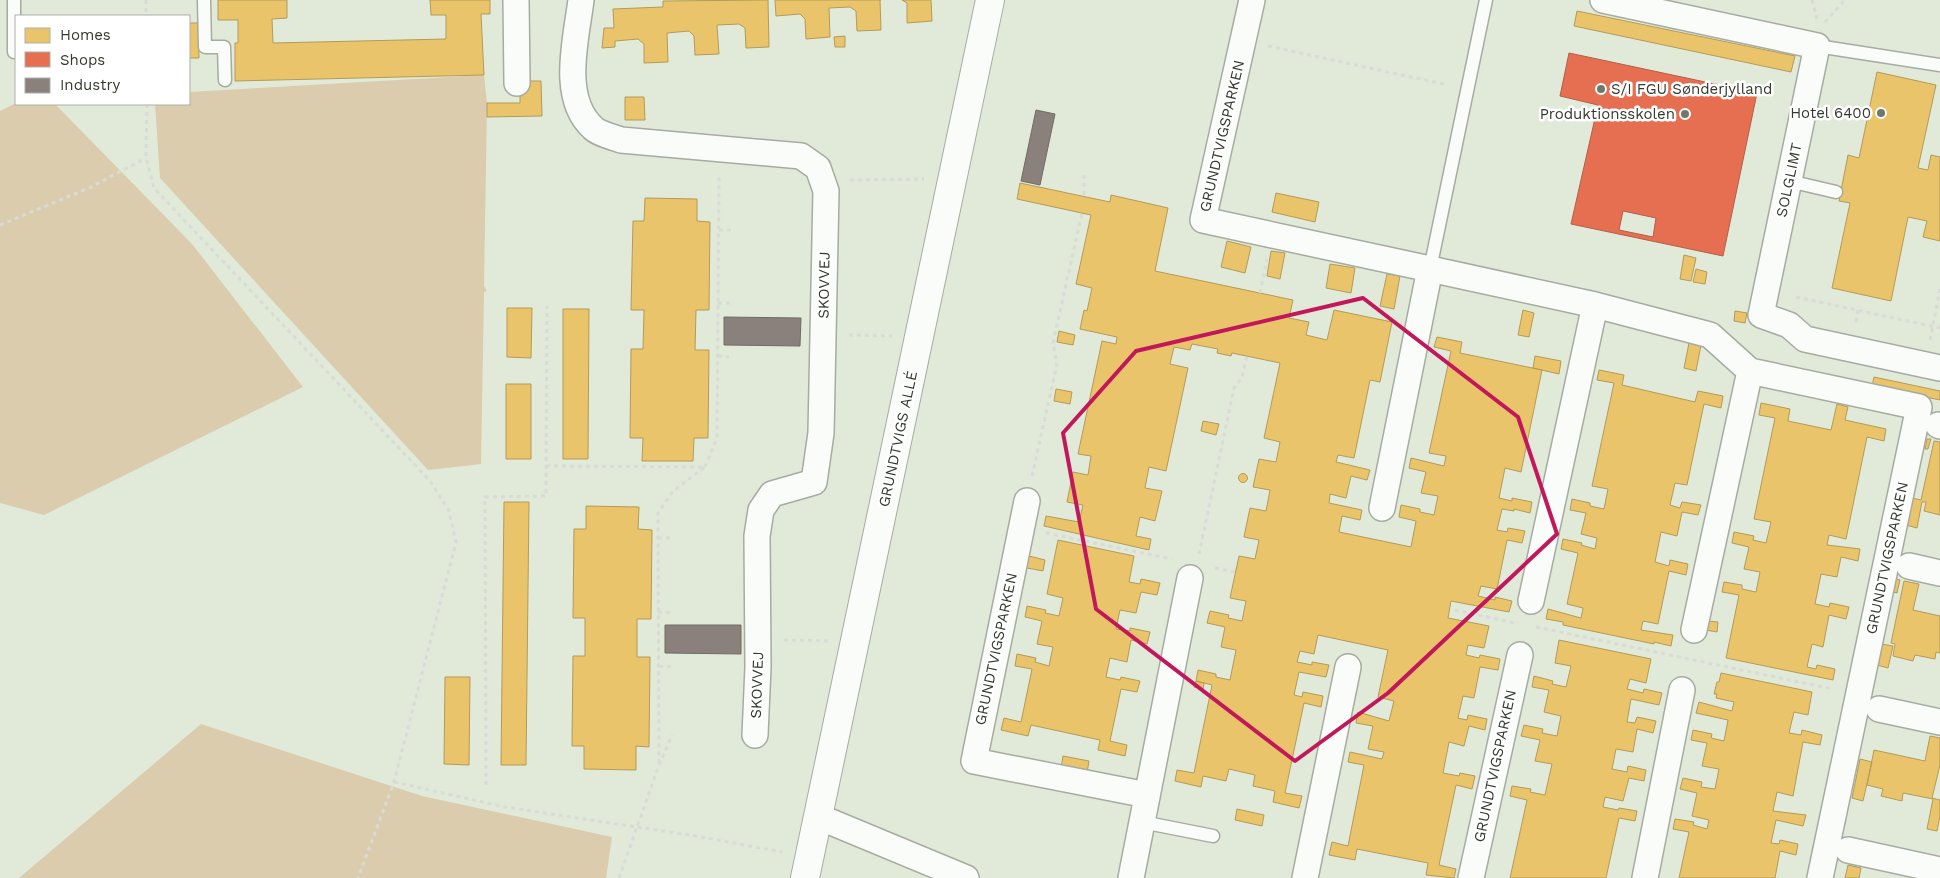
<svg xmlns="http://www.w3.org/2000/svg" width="1940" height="878" viewBox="0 0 1940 878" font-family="'Work Sans',sans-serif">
<rect width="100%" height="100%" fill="#e1e9d9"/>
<path fill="#daccac" d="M484 75 487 103 484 286 487 291 484 292 481 464 428 470 160 178 155 104H189V92Z
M16 103 55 104 192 244 303 387 44 515 0 503V111Z
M201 724 422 796 612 837 606 878H19Z"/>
<path fill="#e9c46a" stroke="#b39b58" d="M218 0H287V18L272 19 273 43 446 39V15H431L430 0H490V14H481L484 75 235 81V43H238V20H218Z
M768 0 769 47 746 48 745 28 739 24 717 25 719 54 695 55 694 36 689 31 667 33 668 62 644 63V44L638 39 615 41V47L602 48 604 28H614L613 9 663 7V1Z
M775 0H881H880L881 30 857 31 856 11 850 7 829 8 830 37 806 39 805 19 800 14 776 16Z
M902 0H931L932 21 907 23V3Z
M1577 11 1795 56 1791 72 1574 26Z
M189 23H198L199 58H189Z
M845 36V47H835L834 37Z
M1877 72 1936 85 1918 168 1928 170 1931 155 1940 157V241L1923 237 1927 221 1908 217 1891 301 1832 288 1850 203 1839 201 1848 155 1859 158Z
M520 81H541L542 116 487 117V103H520Z
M625 97H644L645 120H625Z
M1020 183 1110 202 1111 195 1168 208 1155 271 1293 300 1289 318 1309 322 1306 335 1327 340 1334 310 1392 322 1380 382 1370 380 1354 458 1338 455 1336 462 1370 470 1367 480 1351 476 1346 498 1330 494 1329 503 1362 510 1360 520 1342 516 1339 532 1411 547 1416 521 1399 517 1401 505 1420 509V512L1434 515 1438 496 1421 493 1426 472 1409 468 1411 458 1444 466 1446 456 1429 453 1451 351 1434 347 1437 337 1462 342 1460 353 1542 370 1521 472 1505 468 1499 498 1512 501V498L1532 502 1530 513 1514 509V511L1502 509 1497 530 1507 532 1508 528 1525 531 1522 543 1507 540 1497 589 1481 586 1478 596 1495 600V597L1512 601 1509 612 1451 601 1448 618 1489 626 1484 648 1468 645 1466 655 1479 658 1480 655 1500 659 1498 670 1480 667 1474 698 1463 696 1458 718 1467 720 1468 715 1487 719 1485 730 1469 726 1464 746 1449 742 1443 773 1459 776 1460 773 1475 776 1472 789 1456 785 1439 865 1456 869 1454 878 1426 875 1428 863 1357 849 1355 860 1329 855 1332 842 1348 846 1364 765 1348 762 1350 752 1382 759 1384 752 1368 749 1373 726 1356 723 1358 712 1389 721 1394 701 1378 697 1388 650 1318 635 1314 654 1300 651 1297 662 1312 665V662L1329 665 1326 677 1299 672 1294 695 1302 697 1303 692 1323 696 1321 707 1304 703 1285 793 1302 796 1299 808 1273 802 1275 791 1253 786 1255 775 1229 769 1226 781 1203 776 1201 787 1175 781 1177 770 1194 773 1212 685 1196 681 1198 670 1216 674V677L1230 680 1236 650 1221 647 1225 627 1207 623 1210 611 1229 615 1228 618 1242 621 1246 601 1230 598 1239 556 1255 559 1259 540 1244 537 1250 508 1266 511 1270 490 1253 487 1259 459 1276 462 1280 442 1264 438 1280 363 1232 353 1231 356 1217 353 1218 349 1192 344 1190 350 1174 347 1170 364 1188 368 1166 471 1149 467 1145 488 1162 491 1155 521 1140 517 1136 536 1151 539 1149 550 1044 526 1046 516 1079 522 1083 505 1067 502 1073 472 1088 475 1091 456 1078 454 1102 341 1116 344 1117 337 1080 329 1084 310 1087 311 1092 288 1076 284 1091 215 1017 199Z
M1276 193 1319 202 1315 222 1272 212Z
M645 198 697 199V221L710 222 709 310H696L695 350H709L708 438H694L693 461H642L643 438H630L631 349H643L644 310H631L633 221H644Z
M1227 241 1251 247 1245 273 1221 267Z
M1271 251 1285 253 1280 279 1267 276Z
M1684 255 1696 258 1691 281 1680 279Z
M1330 264 1355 268 1351 293 1326 288Z
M1696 269 1707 272 1705 284 1693 282Z
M1387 274 1400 276 1394 309 1380 306Z
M507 308H532L531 358 507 357Z
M563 309H589L588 459H563Z
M1523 310 1534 313 1529 337 1518 335Z
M1735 311 1747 313 1745 323 1734 321Z
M1059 331 1075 335 1073 345 1057 342Z
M1689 343 1701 345 1696 371 1684 368Z
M1535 356 1561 361 1559 374 1533 368Z
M1599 370 1624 375 1622 385 1695 402 1698 391 1723 396 1721 408 1704 404 1687 485 1675 483 1670 505 1680 508 1682 502 1701 505 1698 515 1682 512 1677 536 1661 532 1655 562 1669 566 1670 560 1688 564 1686 575 1669 571 1658 624 1643 621 1641 630 1673 635 1671 646 1654 642V644L1563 625V622L1546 619 1548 609 1581 618 1583 608 1567 604 1578 553 1561 549 1563 539 1582 543 1581 545 1595 549 1597 538 1581 534 1586 513 1570 510 1572 499 1590 503V506L1604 509 1608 489 1592 486 1614 383 1597 380Z
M1874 377 1940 391V400L1872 386Z
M506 384H531V459H506Z
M1056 389 1072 392 1070 404 1054 401Z
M1761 403 1790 409 1788 421 1831 430 1837 404 1848 407 1845 420 1886 429 1884 441 1867 437 1846 539 1829 535 1827 545 1860 549 1858 561 1841 557 1837 577 1821 574 1815 604 1829 607 1830 603 1849 607 1846 619 1829 615 1823 647 1812 644 1807 667 1816 669 1817 665 1835 669 1833 680 1726 658 1739 595 1722 592 1724 582 1742 585V589L1756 592 1760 572 1744 569 1749 547 1732 543 1734 532 1754 536 1753 540 1766 543 1771 522 1754 519 1775 418 1759 415Z
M1203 421 1219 424 1216 435 1201 431Z
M1927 439H1931L1928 449H1925Z
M1934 441 1940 442V515L1924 511 1926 502H1922L1917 528 1906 525 1912 498 1921 500Z
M1238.5 478a4.5 4.5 0 1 1 9 0a4.5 4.5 0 1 1-9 0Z
M504 502H529L526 765H501Z
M586 506 639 507 638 529 652 530 651 619H637V657H650L649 747 636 746V770L584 769V746H572L573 656H585V618H573L574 529H586Z
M1058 540 1134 556 1129 582 1140 584 1141 579 1160 583 1157 595 1141 592 1136 613 1120 610 1116 629 1130 631V628L1150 632 1147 644 1131 640 1127 662 1110 658 1106 677 1120 680 1121 677 1140 681 1137 692 1121 689 1110 741 1127 745 1125 756 1098 750 1100 740 1031 725 1028 736 1001 730 1004 718 1021 722 1032 669 1015 666 1017 654 1036 658 1035 662 1049 666 1053 647 1037 644 1042 621 1025 617 1027 606 1046 610 1045 613 1059 616 1063 598 1047 594Z
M1025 555 1045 560 1043 571 1022 567Z
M1896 579 1900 580 1897 593 1893 592Z
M1904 581 1919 584 1913 610 1940 616V653L1936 652 1935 659 1915 655 1913 661 1893 656 1895 644 1891 643Z
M1707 621 1718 622 1717 632 1706 630Z
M1559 640 1651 659 1646 683 1630 679 1627 689 1643 693 1644 689 1662 693 1659 705 1631 699 1627 722 1635 723 1637 717 1656 721 1653 733 1637 729 1633 752 1616 749 1612 769 1627 772 1628 766 1646 770 1644 781 1629 778 1623 801 1605 797 1603 807 1618 810 1619 808 1637 811 1635 821 1619 818 1606 878H1510L1527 800 1510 796 1512 786 1531 789 1530 792 1545 795 1552 764 1535 761 1540 740 1521 736 1524 725 1543 729 1542 733 1557 736 1561 716 1544 712 1549 690 1532 687 1534 676 1553 681 1552 684 1566 687 1571 666 1555 663Z
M1881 644 1893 646 1888 668 1877 665Z
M1721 673 1812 692 1808 715 1794 712 1789 733 1801 735 1802 730 1822 735 1820 745 1803 742 1793 796 1777 792 1773 811 1806 815 1803 826 1776 820 1771 843 1779 844 1780 840 1798 844 1796 855 1780 851 1775 878H1679L1689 832 1673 829 1675 819 1694 822 1693 825 1707 829 1709 820 1692 816 1697 793 1680 789 1683 778 1702 782 1701 787 1715 789 1719 769 1702 766 1707 743 1691 740 1693 730 1712 734 1711 738 1724 741 1728 720 1696 713 1699 702 1732 711 1734 702 1716 698 1717 694H1714L1717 682H1719Z
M445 677H470L469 765 444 764Z
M1196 681 1204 683 1203 689 1194 687Z
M1930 736 1940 738V765L1932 798 1940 800V816L1937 831 1927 829 1933 799 1903 793 1902 801 1881 796 1883 789 1867 785 1874 750 1925 761Z
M1063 756 1089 761 1087 773 1061 768Z
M1860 759 1872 762 1863 801 1852 798Z
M1237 809 1264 815 1262 826 1235 820Z
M1848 865 1861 868 1859 878H1845Z"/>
<path fill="#e76f51" stroke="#b25f47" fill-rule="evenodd" d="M1569 53 1757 93 1723 256 1571 224 1598 105 1560 96ZM1623 211 1656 218 1653 237 1619 230Z"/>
<path fill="#8a817c" stroke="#706c65" d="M1036 110 1055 114 1040 185 1021 181Z
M724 317 801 318 800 346 724 345Z
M665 625H741V654L665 653Z"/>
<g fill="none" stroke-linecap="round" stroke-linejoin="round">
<g stroke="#a6aca0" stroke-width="15">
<path id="service" d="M204 0 205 47H224L225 80
M1817 46 1940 65
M14 52V0
M1789 181 1836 192
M1430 269 1486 0
M1142 822 1213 836"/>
</g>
<g stroke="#a6aca0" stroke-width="28">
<path id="minor" d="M516 0 517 83
M581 0C576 40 560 98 593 128 599 134 613 137 621 140L801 156 818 168 826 191 821 433 814 482 772 494 761 510 757 536 758 667 755 735
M1252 0 1203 220 1430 269 1382 508
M1603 0 1817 46 1761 315 1789 325 1805 339 1940 368
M1430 269 1595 305 1710 335 1750 371 1919 407 1820 878
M1938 425 1940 426
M1027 501 974 761 1147 795
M1909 566 1940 573
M1531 601 1595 305
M1694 630 1750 371
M1879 709 1940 722
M819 817 966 878
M1848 850 1940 870
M1131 878 1190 578
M1305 878 1348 667
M1471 878 1520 655
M1645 878 1682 690"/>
</g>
<g stroke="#a6aca0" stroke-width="30">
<path id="tertiary" d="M805 878 990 0"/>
</g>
<path stroke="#d9dbd6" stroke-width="3" stroke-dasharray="4 4" stroke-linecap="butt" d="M146 0V16
M1812 0 1817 19
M1825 22 1845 0
M1268 46 1448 85
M147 104 146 158 154 188 430 481 449 511 456 542 394 782 358 878
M1084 175V197
M850 180 924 179
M0 225 89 188 146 158
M719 230H735
M1260 293 1267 259
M1796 297 1940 328
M718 303H732
M1856 322 1858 310
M849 335 892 336
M1930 340 1940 289
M718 356 729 357
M546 466 705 467 673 491 658 513 659 765
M705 467 717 438 719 175
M1032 476 1057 364 1053 343 1082 213
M1046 533 1172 559
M658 538H671
M1199 554 1234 388 1242 377 1247 356
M1215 568 1235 572
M1455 610 1515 623
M658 612 672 613
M1536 627 1833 689
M784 640 828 641
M659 666 673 667
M394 782 505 807 696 836 782 852
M486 785 485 497 546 496 547 306
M619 878 659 765 672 735"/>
<use href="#service" stroke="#fafcf9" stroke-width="12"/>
<use href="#minor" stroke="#fafcf9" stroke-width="25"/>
<use href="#tertiary" stroke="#fafcf9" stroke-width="28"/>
</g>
<path fill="none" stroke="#c2185b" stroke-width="4" stroke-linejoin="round" d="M1363 298 1518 417 1557 534 1388 693 1295 761 1096 609 1063 433 1136 351Z"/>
<g fill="#71776a" stroke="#fff" stroke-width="2">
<circle cx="1601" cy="89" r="5"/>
<circle cx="1881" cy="113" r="5"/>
<circle cx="1685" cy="114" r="5"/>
</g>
<g text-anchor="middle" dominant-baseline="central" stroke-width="5" stroke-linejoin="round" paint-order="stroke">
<g font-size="15" fill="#353a2f" stroke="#fff" text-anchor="end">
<text x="1611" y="89" text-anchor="start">S/I FGU Sønderjylland</text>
<text x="1871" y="113">Hotel 6400</text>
<text x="1675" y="114">Produktionsskolen</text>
</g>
<g font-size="15" fill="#353a2f" stroke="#fff">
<text transform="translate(1222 136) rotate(-77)">GRUNDTVIGSPARKEN</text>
<text transform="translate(1789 180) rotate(-78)">SOLGLIMT</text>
<text transform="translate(824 285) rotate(-89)">SKOVVEJ</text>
<text transform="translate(898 439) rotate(-78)">GRUNDTVIGS ALLÉ</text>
<text transform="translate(1887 558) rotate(-78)">GRUNDTVIGSPARKEN</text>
<text transform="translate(996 649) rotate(-78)">GRUNDTVIGSPARKEN</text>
<text transform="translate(757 685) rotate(-88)">SKOVVEJ</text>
<text transform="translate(1495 766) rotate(-78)">GRUNDTVIGSPARKEN</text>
</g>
</g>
<rect x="15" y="15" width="175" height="90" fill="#ffffff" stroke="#aeb0ac"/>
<rect x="25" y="28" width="25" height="15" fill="#e9c46a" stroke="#aeb0ac"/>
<text x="60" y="40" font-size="15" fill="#353a2f">Homes</text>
<rect x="25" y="52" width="25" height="15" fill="#e76f51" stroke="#aeb0ac"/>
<text x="60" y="65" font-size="15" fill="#353a2f">Shops</text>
<rect x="25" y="78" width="25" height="15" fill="#8a817c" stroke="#aeb0ac"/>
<text x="60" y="90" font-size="15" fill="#353a2f">Industry</text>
</svg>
